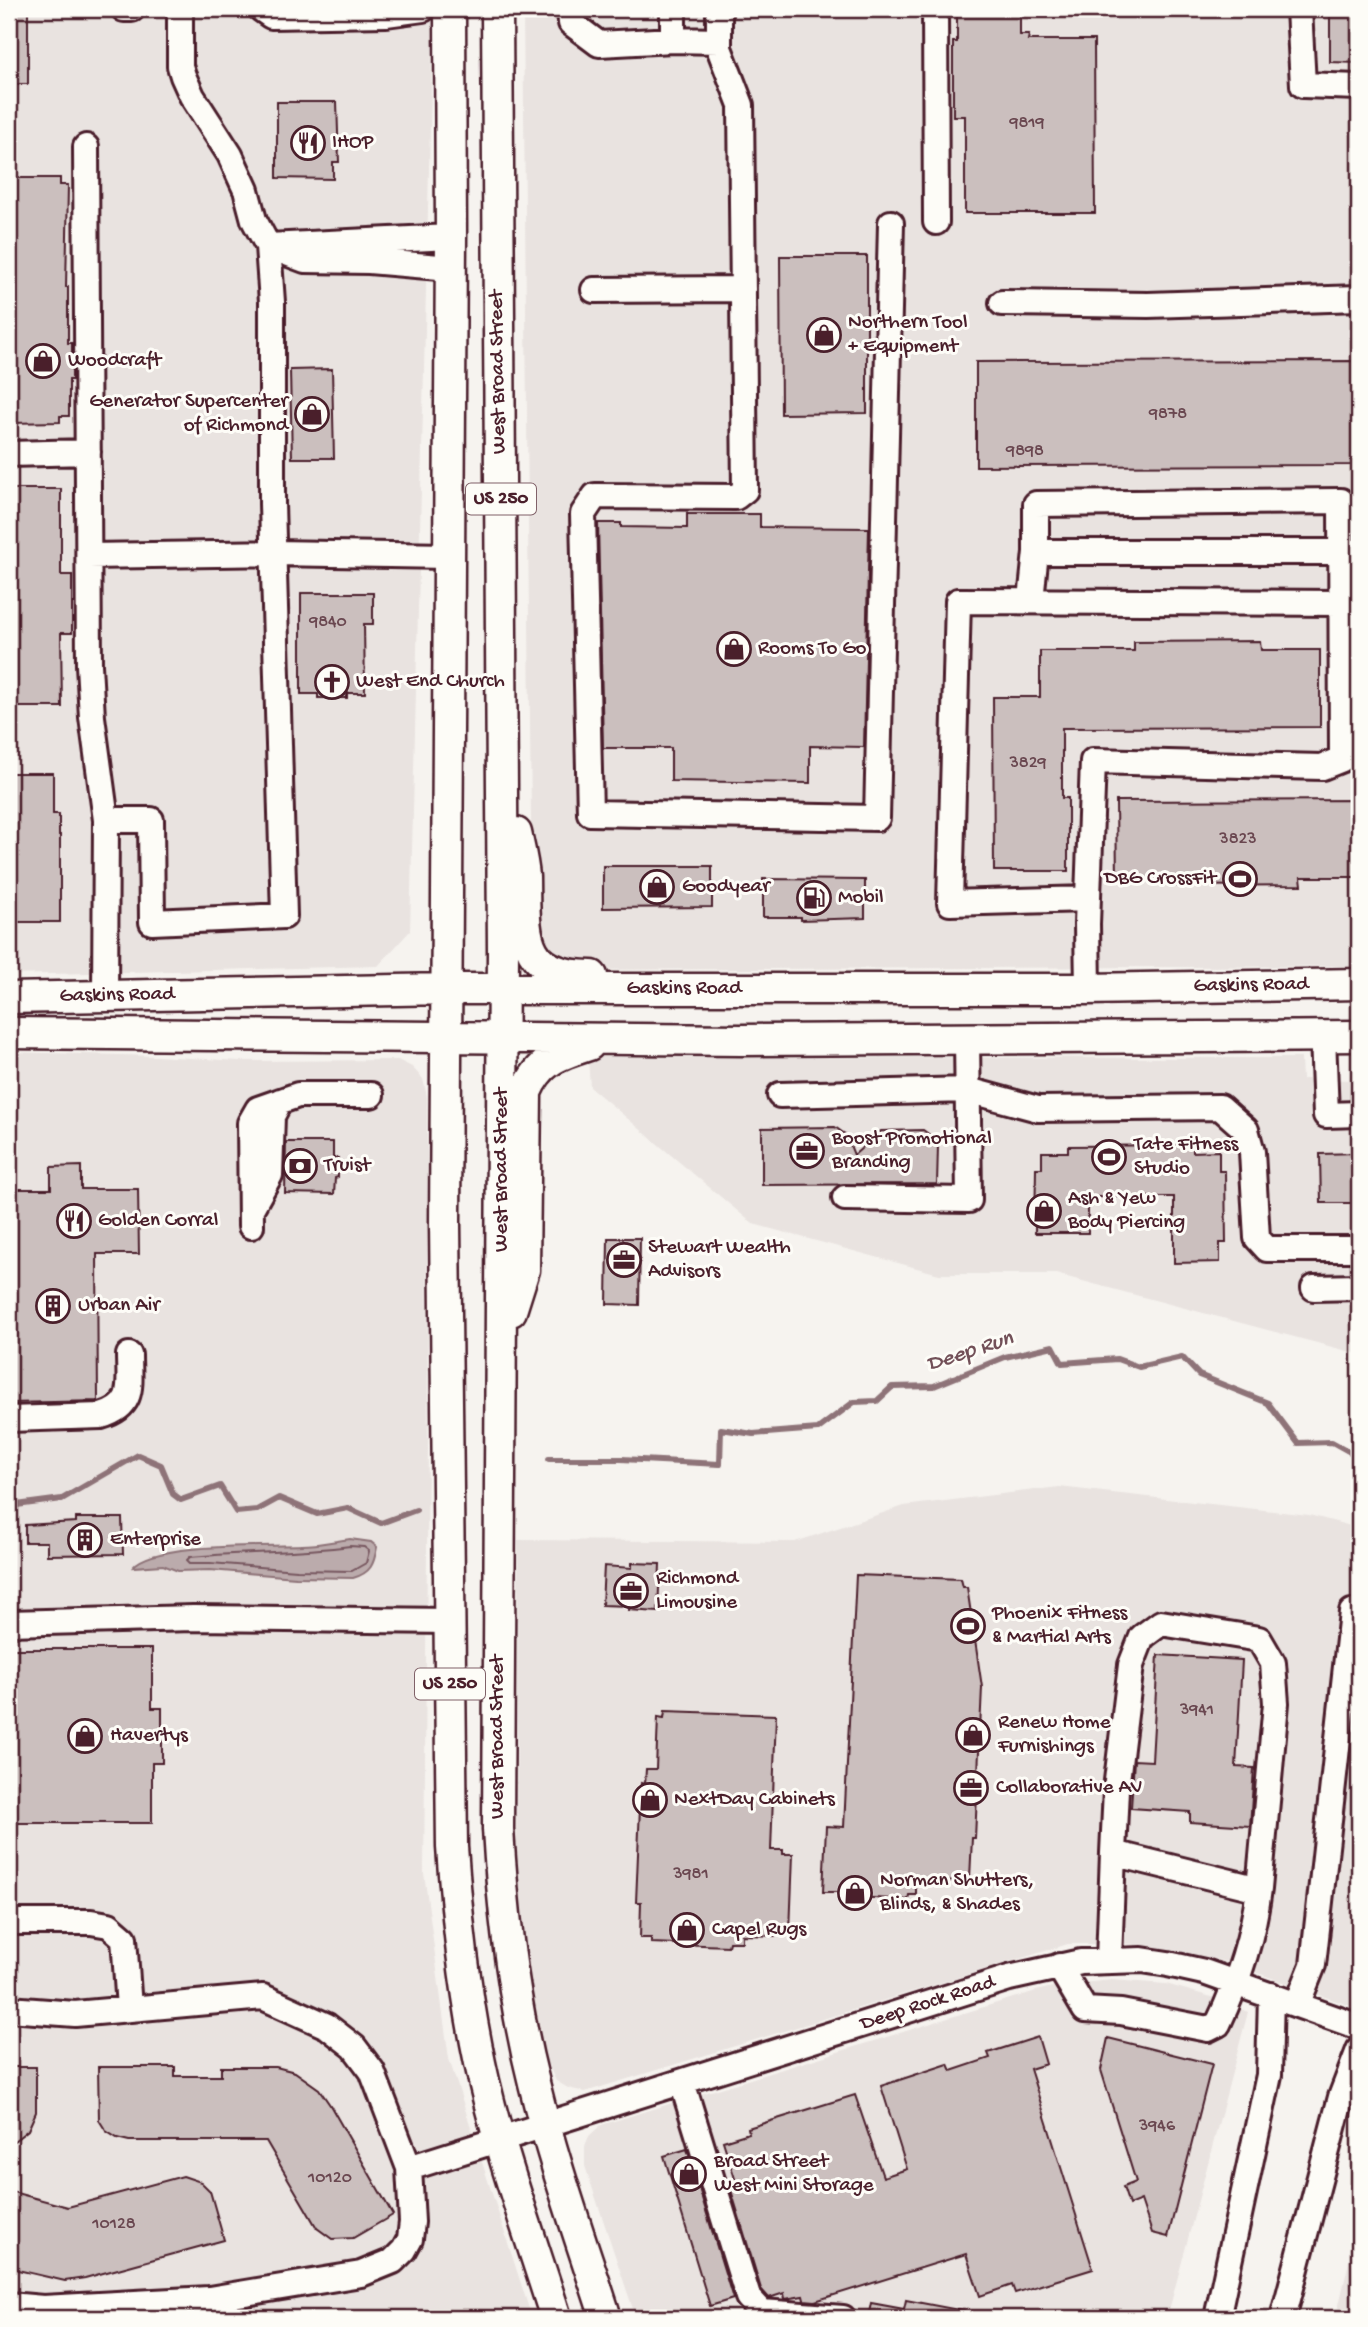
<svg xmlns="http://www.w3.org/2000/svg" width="1368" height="2327" viewBox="0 0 1368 2327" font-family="'Gochi Hand',sans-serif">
<rect width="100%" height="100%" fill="#f6f3ef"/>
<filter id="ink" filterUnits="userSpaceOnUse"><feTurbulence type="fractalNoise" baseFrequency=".0143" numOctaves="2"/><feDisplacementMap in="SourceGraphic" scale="14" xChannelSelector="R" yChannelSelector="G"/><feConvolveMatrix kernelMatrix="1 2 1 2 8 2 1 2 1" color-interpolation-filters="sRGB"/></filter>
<g filter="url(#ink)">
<path fill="#e9e3e0" d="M9 9H433L410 931 378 966 9 975Z
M523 9H1359V966L574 970 553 959 532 925Z
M9 1052 157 1056 240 1061 398 1060 412 1067 423 1079 427 1097 428 1442 424 1873 449 2059 532 2318H9Z
M588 1057 1301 1058 1302 1079 1359 1080V1354L1056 1274H939L753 1224 590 1087Z
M1059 1487 1309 1515 1359 1528V2009L1226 1962 1193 1954 1129 1944H1068L585 2092 568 2088 556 2081 542 2052 516 1908 518 1540 795 1542 904 1506Z
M1112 1980 1166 1984 1222 2000 1248 2012 1167 2318H636L585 2166V2146L589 2136 601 2125 1036 1991 1061 1985Z
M1359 2218V2318H1336Z"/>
<path fill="#bbabac" stroke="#8e7378" stroke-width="2" d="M350 1539 371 1542 377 1547C374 1564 371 1573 353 1578L296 1577 210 1570 178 1571 163 1565 133 1567C153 1542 268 1547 302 1545 318 1545 334 1541 350 1539Z"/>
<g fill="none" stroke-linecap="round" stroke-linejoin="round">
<path stroke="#77575f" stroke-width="2" d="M350 1546 364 1547 369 1551 366 1563 352 1571 297 1570 210 1563H190L187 1560 190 1557C243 1552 297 1553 350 1546Z"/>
<path stroke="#8e7378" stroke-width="6" d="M549 1459H621L720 1464 721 1429 753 1434 818 1429 854 1402 877 1401 892 1387 934 1386 1005 1357 1053 1346 1062 1363 1117 1359 1139 1367 1182 1357 1199 1375 1268 1403 1298 1443 1332 1442 1359 1457
M9 1506 62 1499 138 1455 161 1465 173 1494 181 1500 220 1486 236 1512 257 1510 279 1498 317 1514 348 1508 381 1523 416 1510"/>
</g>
<path fill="#cbbfbe" stroke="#4a1f2b" stroke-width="2" d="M9 9H28V84H9Z
M957 9H1020V35H1029L1028 40H1094L1095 213H965V116H953V42H957Z
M1330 9H1359V63L1330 62Z
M277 102H337L339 162H333V179L277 178Z
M9 178H60V185H68L66 287H68V343H72V380H69V416H60V422L9 423Z
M780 256H867V413L781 414Z
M1359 361V465L976 466V362Z
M332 369 334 458H292L290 370Z
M9 489H61V575H72V633H61L62 707H9Z
M687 514H760V527L869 528 864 747 810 746V783L671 781V748H603L598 523H621V527L687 528Z
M301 593H373V624H364L365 693H347V698H318V694H301Z
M1260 641 1261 650H1320V727L1062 728V798H1068V871H994L993 697H1040V651H1134V642Z
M9 773H53V814H59V835H60V922H9Z
M1359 800V877H1301L1302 885 1176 886V878L1117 879 1116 801Z
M603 866H712V907L603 908Z
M763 879 865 880V918L801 920V917H763Z
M835 1127 846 1135 854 1155 881 1131 923 1130 935 1139 938 1146 937 1184 762 1185V1128Z
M286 1142H333V1158H338V1177L335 1178 334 1194 285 1193Z
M1193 1145V1152L1219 1151V1171H1225L1226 1243H1220V1262L1174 1263V1197H1088V1233H1035L1036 1168H1042V1152H1068V1146Z
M1359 1153V1203H1321L1320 1154Z
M81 1166V1189H138L139 1254H97L98 1401 9 1403V1189H51V1167Z
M608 1238H640L639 1305 607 1304Z
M76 1518H122L123 1554 47 1555V1542H25V1525L76 1522Z
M632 1563 660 1564 658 1612 629 1610V1606L602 1605 604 1566 632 1568Z
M856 1575 961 1579 963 1587H967L982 1687 975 1838H972L970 1878H961V1882L916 1880V1895H909L908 1900 839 1896V1892H823L826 1826 844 1827Z
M9 1649H152V1708H162V1763H152V1823H9Z
M1158 1655 1242 1660 1236 1767 1254 1768 1250 1826 1190 1822V1812L1131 1808 1134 1760 1152 1761Z
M665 1711 776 1715 771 1850H783V1854H793L790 1932 780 1931V1936L742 1935V1942H729L728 1946 651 1943V1938H640L641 1902H636L641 1783 645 1784 646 1769H656L658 1717 664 1718Z
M1038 2037 1046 2064 1030 2069 1093 2269 1015 2293 1012 2285 980 2296 966 2254 815 2301 804 2300 803 2296 785 2299 784 2293 769 2298 761 2289 731 2190 738 2188 723 2141 749 2133 748 2128 855 2095 883 2177 907 2169 881 2086 948 2064 951 2071 990 2058 988 2053Z
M1108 2038 1212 2064 1168 2237 1152 2233 1141 2200 1129 2205 1123 2187 1136 2182 1101 2070Z
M9 2067H36V2112L28 2130 9 2145Z
M98 2067H175V2076H221V2067H276L295 2072 319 2089 330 2105 393 2215 353 2238 332 2239 317 2228 266 2141H129L117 2138 106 2131 99 2120Z
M687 2149 733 2299 710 2306 664 2156Z
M183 2176 201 2182 210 2191 224 2240 85 2278 65 2281 9 2268V2191L68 2207Z
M906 2300 964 2311 963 2318H868L871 2303 904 2309Z"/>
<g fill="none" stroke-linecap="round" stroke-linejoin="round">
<g stroke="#4a1f2b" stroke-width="30">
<path id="minor" d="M124 9H132
M261 9 271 16 386 14
M386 9V14L423 9
M570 9 571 23 599 44 673 40 719 41
M719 9V48L741 105 745 490 736 497 595 496 583 514 590 813 877 818 891 223
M935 9 936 222
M1299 9 1303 85 1359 87
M673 40V9
M86 147 89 665 92 717 106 820 105 997
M451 268 369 261 305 260 268 246 451 237
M594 290 743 289
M1002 303 1148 305 1359 298
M9 454 88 452
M1036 552H1359
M89 556 274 553 448 556
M1031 600 1036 552V504L1341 501 1342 759 1322 767 1093 761 1087 924 1088 989
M106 820H151L152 922 284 916 272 504V302L268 246 254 220 246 190 230 155 192 96 183 76 180 66V9
M1088 899 950 903 958 601 1340 603
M1323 1036 1326 1115 1359 1114
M780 1095 968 1090 1038 1109 1220 1107 1246 1130 1252 1152 1257 1238 1267 1249H1359
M845 1198 969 1200 967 1039
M251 1209 270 1175 272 1116 280 1101
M251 1226 250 1123 258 1109 298 1095H371
M1314 1288 1359 1287
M9 1419 101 1416C136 1406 129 1384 129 1355
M9 1623 193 1618 449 1621
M1113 1853 1116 1789 1131 1665 1142 1637 1161 1623 1259 1639 1273 1663 1276 1703 1259 1889
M9 1922H91L109 1925 124 1938 129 2008
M1059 1966 1085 2010 1121 2012 1208 2029 1218 2024C1239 1980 1253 1937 1259 1889L1113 1853 1109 1960
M1297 2005 1313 1965 1352 1612
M9 2009 75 2014 263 1997 327 2026 354 2047 372 2071 409 2168 412 2222 410 2239 404 2250 393 2261 361 2274 209 2299 43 2308 9 2305
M682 2082 748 2297 762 2312 843 2318
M409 2168 1009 1978 1081 1962 1142 1960 1168 1964 1204 1972 1359 2027
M1217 2318 1269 2075 1271 1995
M1283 2318 1341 2097 1359 2050"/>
</g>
<g stroke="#4a1f2b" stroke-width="35">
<path id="major" d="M450 9 451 237 445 1224 452 1847C457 1920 465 1992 480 2063 498 2149 530 2235 556 2318
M497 9 503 950 498 1829C503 1915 513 2000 534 2083 553 2162 581 2240 606 2318
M516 833C519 847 523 862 524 877 525 933 519 976 592 976
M9 998 446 989H1088L1359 984
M9 1033 742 1040 1359 1036
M511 1311 524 1270 526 1092C540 1060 558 1055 589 1045"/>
</g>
<use href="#minor" stroke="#fdfcf7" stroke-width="24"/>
<use href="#major" stroke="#fdfcf7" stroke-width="30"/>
</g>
</g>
<defs>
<g id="restaurant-ring" transform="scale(1.75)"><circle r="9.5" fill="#fdfcf7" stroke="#4a1f2b" stroke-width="1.5"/><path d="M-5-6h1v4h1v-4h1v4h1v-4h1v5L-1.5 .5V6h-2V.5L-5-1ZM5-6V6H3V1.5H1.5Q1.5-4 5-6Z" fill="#4a1f2b"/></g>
<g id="shop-ring" transform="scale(1.75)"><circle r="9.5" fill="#fdfcf7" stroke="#4a1f2b" stroke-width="1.5"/><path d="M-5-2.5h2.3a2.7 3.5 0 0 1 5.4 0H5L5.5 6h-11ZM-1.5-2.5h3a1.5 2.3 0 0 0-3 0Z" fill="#4a1f2b"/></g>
<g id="church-ring" transform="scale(1.75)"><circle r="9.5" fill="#fdfcf7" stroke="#4a1f2b" stroke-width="1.5"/><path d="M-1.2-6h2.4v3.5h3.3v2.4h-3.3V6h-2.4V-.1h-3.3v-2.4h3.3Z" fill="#4a1f2b"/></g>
<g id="stadium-ring" transform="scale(1.75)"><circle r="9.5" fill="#fdfcf7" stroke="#4a1f2b" stroke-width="1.5"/><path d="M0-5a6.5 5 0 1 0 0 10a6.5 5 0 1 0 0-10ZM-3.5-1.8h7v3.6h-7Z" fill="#4a1f2b"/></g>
<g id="fuel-ring" transform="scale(1.75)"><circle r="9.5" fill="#fdfcf7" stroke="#4a1f2b" stroke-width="1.5"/><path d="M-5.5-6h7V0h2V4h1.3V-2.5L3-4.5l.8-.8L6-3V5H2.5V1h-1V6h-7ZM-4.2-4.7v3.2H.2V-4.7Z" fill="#4a1f2b"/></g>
<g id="office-ring" transform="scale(1.75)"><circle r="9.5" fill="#fdfcf7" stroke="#4a1f2b" stroke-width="1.5"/><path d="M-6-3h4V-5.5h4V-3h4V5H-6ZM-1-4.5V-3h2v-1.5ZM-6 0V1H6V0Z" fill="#4a1f2b"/></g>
<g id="bank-ring" transform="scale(1.75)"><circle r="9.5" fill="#fdfcf7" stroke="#4a1f2b" stroke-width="1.5"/><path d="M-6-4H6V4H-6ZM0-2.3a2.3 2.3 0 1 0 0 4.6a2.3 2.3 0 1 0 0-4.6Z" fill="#4a1f2b"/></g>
<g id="building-ring" transform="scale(1.75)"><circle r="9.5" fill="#fdfcf7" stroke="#4a1f2b" stroke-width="1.5"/><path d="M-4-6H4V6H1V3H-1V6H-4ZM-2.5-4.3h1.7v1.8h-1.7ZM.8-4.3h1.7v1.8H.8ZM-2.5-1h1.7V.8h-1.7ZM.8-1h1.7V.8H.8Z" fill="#4a1f2b"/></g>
</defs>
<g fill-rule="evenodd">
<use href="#restaurant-ring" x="308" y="143"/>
<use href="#shop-ring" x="824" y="335"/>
<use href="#shop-ring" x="43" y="361"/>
<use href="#shop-ring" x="312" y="414"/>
<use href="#shop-ring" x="734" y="649"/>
<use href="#church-ring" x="332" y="682"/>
<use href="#stadium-ring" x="1240" y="879"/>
<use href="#shop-ring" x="657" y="887"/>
<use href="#fuel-ring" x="814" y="898"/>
<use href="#office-ring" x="807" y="1151"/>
<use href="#stadium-ring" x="1109" y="1157"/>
<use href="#bank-ring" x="300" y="1166"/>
<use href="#shop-ring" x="1044" y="1211"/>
<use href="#restaurant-ring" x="74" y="1221"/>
<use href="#office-ring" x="624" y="1260"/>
<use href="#building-ring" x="53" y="1306"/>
<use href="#building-ring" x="85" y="1540"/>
<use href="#office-ring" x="631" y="1591"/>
<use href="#stadium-ring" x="968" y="1626"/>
<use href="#shop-ring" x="973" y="1735"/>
<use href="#shop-ring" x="85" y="1736"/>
<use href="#office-ring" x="971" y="1788"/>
<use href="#shop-ring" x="650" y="1800"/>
<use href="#shop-ring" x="855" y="1893"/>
<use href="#shop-ring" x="687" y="1930"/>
<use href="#shop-ring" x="689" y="2174"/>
</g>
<g text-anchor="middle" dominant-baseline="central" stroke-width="6" stroke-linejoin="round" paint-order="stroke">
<g font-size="18" fill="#6a4750">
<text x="1027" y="123">9819</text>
<text x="1168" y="414">9878</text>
<text x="1025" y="451">9898</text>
<text x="328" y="622">9840</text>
<text x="1028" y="763">3829</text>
<text x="1238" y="839">3823</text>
<text x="1197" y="1710">3941</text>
<text x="691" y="1874">3981</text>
<text x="1157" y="2126">3946</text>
<text x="330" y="2178">10120</text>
<text x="114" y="2224">10128</text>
</g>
<g fill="#fdfcf7" stroke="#806168" stroke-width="2">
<rect x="466" y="483.5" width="70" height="31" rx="5"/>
<rect x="415" y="1668.5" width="70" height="31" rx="5"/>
</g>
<g font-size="19" font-weight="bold" fill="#4a1f2b">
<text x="501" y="499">US 250</text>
<text x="450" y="1684">US 250</text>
</g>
<g font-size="21" fill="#4a1f2b" stroke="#fdfcf7" text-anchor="start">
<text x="332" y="143">IHOP</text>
<text x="848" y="323">Northern Tool<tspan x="848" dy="24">+ Equipment</tspan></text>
<text x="68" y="361">Woodcraft</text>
<text x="288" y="402" text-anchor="end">Generator Supercenter<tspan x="288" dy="24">of Richmond</tspan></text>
<text x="758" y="649">Rooms To Go</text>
<text x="356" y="682">West End Church</text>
<text x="1216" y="879" text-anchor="end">DBG CrossFit</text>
<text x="682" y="887">Goodyear</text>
<text x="838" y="898">Mobil</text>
<text x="832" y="1139">Boost Promotional<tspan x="832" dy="24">Branding</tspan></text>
<text x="1134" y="1145">Tate Fitness<tspan x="1134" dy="24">Studio</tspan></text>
<text x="324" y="1166">Truist</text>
<text x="1068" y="1199">Ash &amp; Yew<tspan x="1068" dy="24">Body Piercing</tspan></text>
<text x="98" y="1221">Golden Corral</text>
<text x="648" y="1248">Stewart Wealth<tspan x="648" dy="24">Advisors</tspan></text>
<text x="78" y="1306">Urban Air</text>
<text x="110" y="1540">Enterprise</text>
<text x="656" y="1579">Richmond<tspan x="656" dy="24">Limousine</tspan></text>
<text x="992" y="1614">Phoenix Fitness<tspan x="992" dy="24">&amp; Martial Arts</tspan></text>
<text x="998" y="1723">Renew Home<tspan x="998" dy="24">Furnishings</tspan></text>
<text x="110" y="1736">Havertys</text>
<text x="996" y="1788">Collaborative AV</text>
<text x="674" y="1800">NextDay Cabinets</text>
<text x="880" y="1881">Norman Shutters,<tspan x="880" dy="24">Blinds, &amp; Shades</tspan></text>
<text x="712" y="1930">Capel Rugs</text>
<text x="714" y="2162">Broad Street<tspan x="714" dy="24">West Mini Storage</tspan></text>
</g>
<g font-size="21" fill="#4a1f2b" stroke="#fdfcf7">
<text transform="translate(499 372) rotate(-91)">West Broad Street</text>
<text transform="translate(1251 986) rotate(-1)">Gaskins Road</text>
<text x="684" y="989">Gaskins Road</text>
<text transform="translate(117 996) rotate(-1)">Gaskins Road</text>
<text transform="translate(502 1170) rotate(-90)">West Broad Street</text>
<text transform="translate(498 1737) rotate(-90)">West Broad Street</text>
<text transform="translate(928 2004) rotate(-18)">Deep Rock Road</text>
</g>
<g font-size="23" font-style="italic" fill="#725058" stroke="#fdfcf7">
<text transform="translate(970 1352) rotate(-18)">Deep Run</text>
</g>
</g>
<rect width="1368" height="2327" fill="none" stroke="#fdfcf7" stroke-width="35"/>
<rect x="18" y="18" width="1333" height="2292" fill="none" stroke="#4a1f2b" stroke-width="2.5" filter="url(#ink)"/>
</svg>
